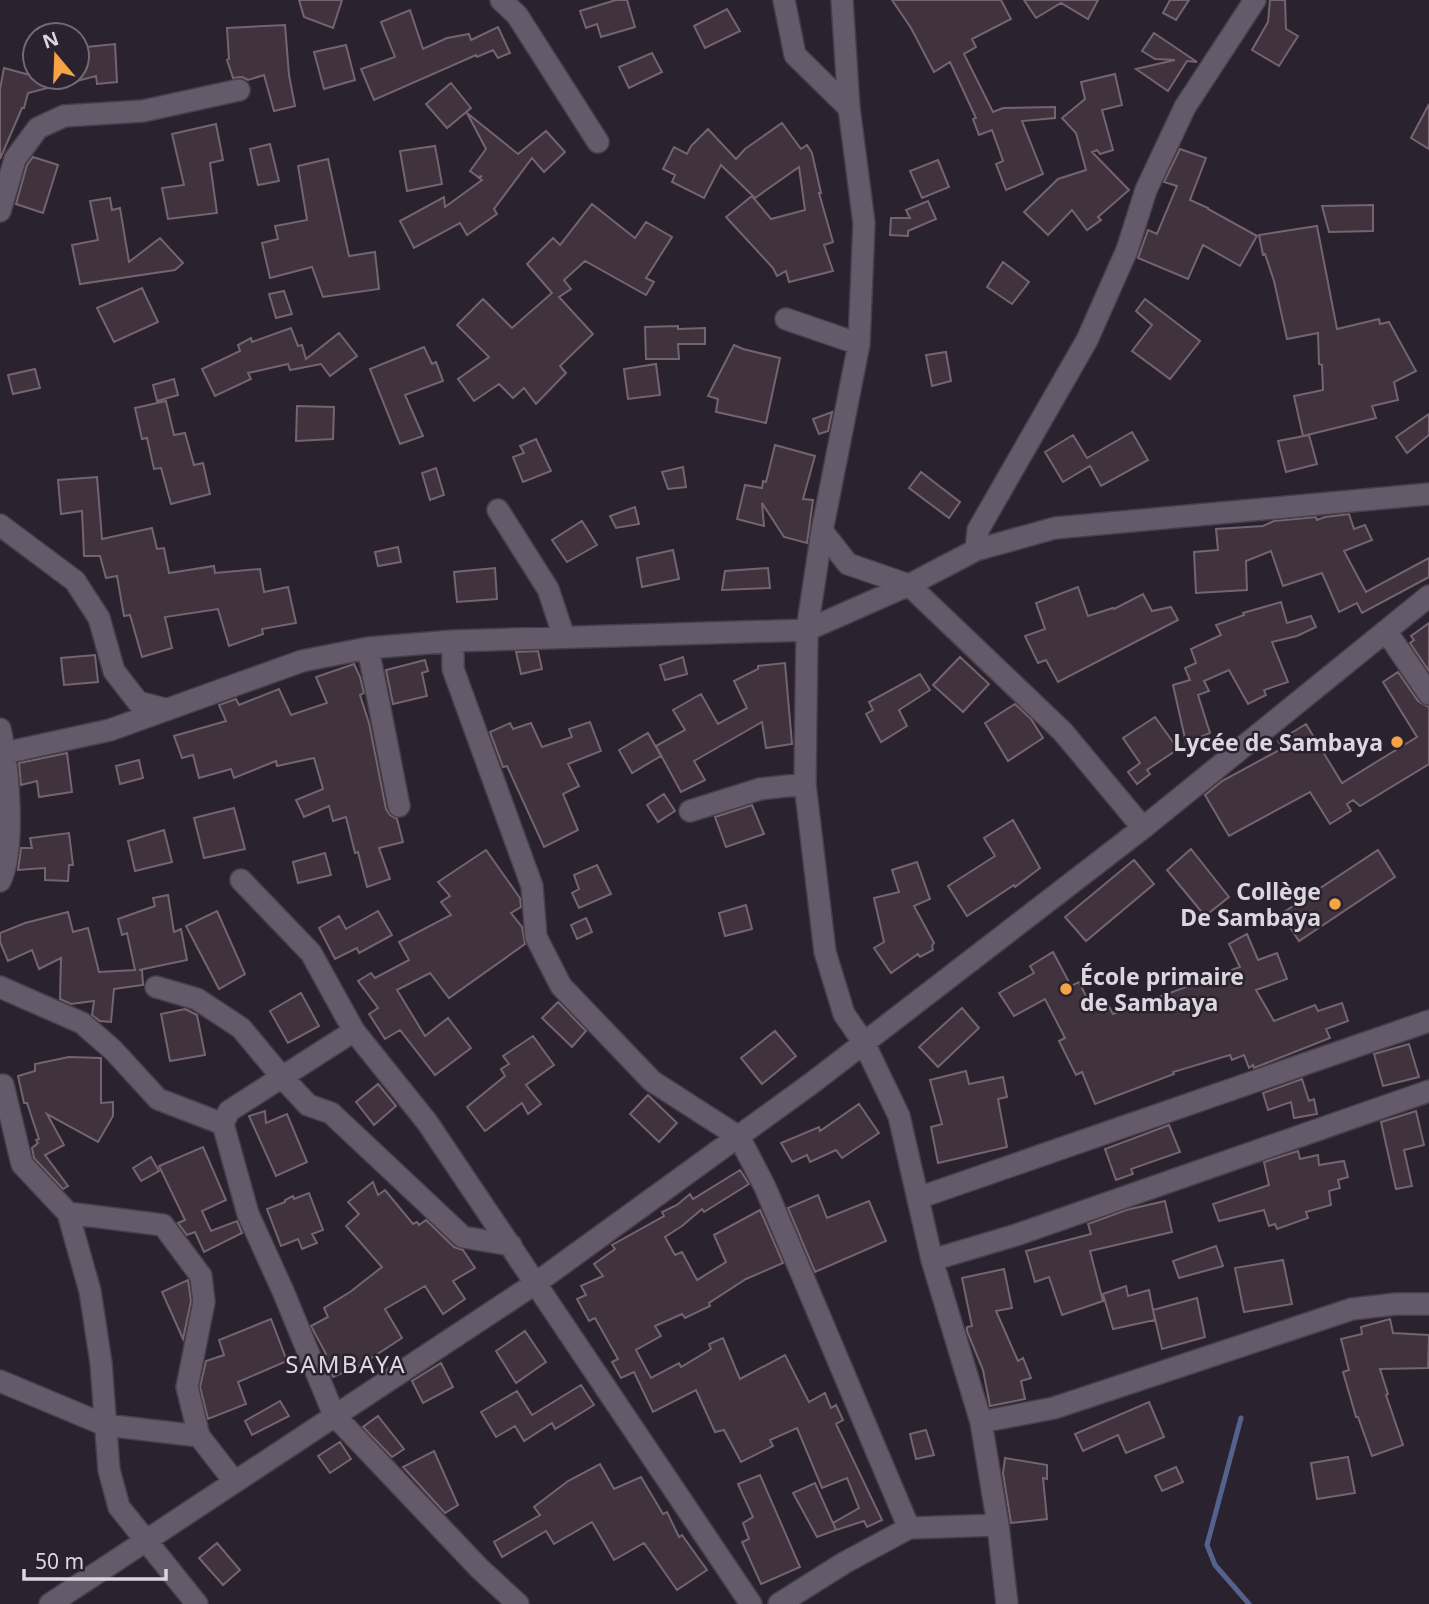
<svg xmlns="http://www.w3.org/2000/svg" width="1429" height="1604" viewBox="0 0 1429 1604" font-family="'Noto Sans',sans-serif">
<rect width="100%" height="100%" fill="#2a222f"/>
<g fill="none" stroke-linecap="round" stroke-linejoin="round">
<path stroke="#54628c" stroke-width="5" d="M1241 1418 1207 1545 1215 1565 1249 1604"/>
</g>
<path fill="#41333e" stroke="#746470" stroke-width="2" d="M299 0H342L333 28 304 17Z
M616 0H627L635 27 601 37 597 24 586 28 580 11Z
M892 0H1001L1011 19 972 39 976 47 964 54 993 112 1003 108 1055 107V118L1022 121 1043 174 1006 190 996 164 1003 161 992 130 979 135 973 119 976 118 950 62 934 72 911 28Z
M1024 0H1098L1088 19 1061 3 1036 18Z
M1170 0H1189L1176 20 1163 13Z
M1270 0H1285L1286 29 1298 36 1279 66 1252 50 1268 22Z
M727 9 740 31 705 48 694 26Z
M410 10 423 49 447 38 469 34 471 40 498 27 510 53 498 58 493 50 477 57 476 55 374 100 361 69 395 57 381 22Z
M285 25 289 75 295 106 274 111 264 75 248 80 242 77 233 78 227 60 229 59 227 28Z
M1154 33 1197 62 1187 61 1168 91 1136 69 1175 60 1155 59 1142 51Z
M115 44 117 82 97 84 96 76 77 81V48Z
M346 45 355 80 324 89 314 52Z
M652 53 662 72 629 88 619 67Z
M4 68 63 84 28 93 24 108H22L0 159V89Z
M1115 74 1122 105 1102 110 1113 150 1100 154 1097 150 1092 152 1129 190 1098 217 1101 220 1087 230 1072 210 1048 235 1024 212 1058 179 1086 170 1076 133 1062 118 1085 99 1081 82Z
M451 83 471 108 447 128 426 104Z
M1429 104V149L1411 138Z
M467 113 518 154 546 131 565 152 544 172 532 158 494 209 497 214 467 235 460 223 414 248 400 221 444 197 445 207 482 180 479 178 482 176 478 177 470 171 486 149Z
M782 123 801 149 807 145 812 153 821 193H819L833 242 824 245 833 271 789 282 786 271 777 276 773 268 726 217 752 196 771 219 805 210 799 167 755 198 721 165 704 198 672 182 675 175 663 169 674 147 687 154 691 146 708 129 736 159 745 149Z
M216 124 223 160 210 163 217 213 168 219 162 188 184 185 172 134Z
M270 144 279 181 258 185 250 149Z
M435 146 442 184 407 191 400 151Z
M1180 149 1206 158 1190 200 1208 208V209L1257 236 1240 266 1203 245 1188 279 1138 258 1148 230 1157 234 1177 186 1164 182Z
M33 157 58 165 43 213 16 204 27 165Z
M328 159 349 256 375 252 379 289 323 297 312 267 270 278 262 243 278 239 275 226 307 220 298 166Z
M938 160 949 187 922 198 910 171Z
M110 198 112 210 120 208 129 262 160 238 183 263 175 270 80 284 72 245 98 240 90 201Z
M928 201 936 219 908 231V236L890 235 891 218H910L906 210Z
M592 204 635 238 646 222 672 237 646 278 654 282 646 295 585 261 564 280 571 289 559 297 593 334 560 366 566 373 536 404 524 388 513 398 499 384 474 401 458 379 489 357 457 325 483 299 512 328 552 293 527 264 553 238 560 245Z
M1373 205V231L1329 232 1322 206Z
M1317 226 1337 329 1379 319 1380 324 1389 322 1416 371 1394 382 1398 400 1372 406 1376 418 1303 436 1294 396 1323 390 1322 365 1319 364 1318 333 1287 339 1274 281 1265 254 1263 255 1259 235Z
M1003 262 1029 282 1012 304 987 287Z
M142 288 158 322 114 342 97 308Z
M284 291 292 314 276 318 269 294Z
M1145 299 1200 341 1170 379 1132 351 1152 325 1136 311Z
M678 326V329L705 328V344H678L679 359H646L645 327Z
M291 328 298 346 302 345 306 359 339 333 357 356 330 376 321 364 290 370 288 364 248 373 251 379 215 396 202 369 240 351 238 345 251 338 252 342Z
M734 345 743 349 780 358 766 423 716 412 718 399 708 396Z
M424 347 432 364 436 362 443 381 405 395 423 436 400 444 370 369Z
M946 352 951 381 932 386 926 355Z
M656 364 660 395 628 399 624 369Z
M35 369 40 388 13 394 8 375Z
M174 379 178 395 157 401 153 385Z
M166 401 174 435 185 433 194 465 203 463 210 494 171 504 161 468 154 469 147 438 142 439 135 408Z
M297 406 334 407 333 439 296 441Z
M832 412 828 431 819 434 813 419Z
M1429 414V435L1407 453 1396 437Z
M1132 432 1148 460 1101 486 1090 466 1063 482 1045 452 1073 435 1087 458Z
M1309 435 1317 464 1286 472 1278 441Z
M536 439 551 471 523 482 513 457 524 453 520 446Z
M775 445 815 456 803 499 813 500 807 543 784 537 762 503 764 526 737 519 745 485 762 488 763 481 766 482Z
M683 467 686 487 668 489 662 472Z
M436 468 444 495 430 500 422 473Z
M921 472 960 502 949 518 909 488Z
M97 477 102 539 152 528 157 549 164 548 169 573 214 566 215 573 260 569 264 592 288 587 296 623 262 629 263 634 229 646 218 609 165 617 172 648 142 657 130 615 124 616 117 576 106 578 100 556H84L82 511 61 514 58 480Z
M635 507 639 524 616 528 610 516Z
M1349 514 1354 529 1365 525 1372 540 1344 551 1366 592 1429 558V577L1362 613 1357 603 1339 612 1322 573 1283 586 1271 551 1246 561 1247 590 1196 593 1194 552 1218 550 1216 529 1263 526 1274 521 1316 517 1317 520 1325 517Z
M582 521 597 545 567 562 552 540Z
M398 547 401 562 378 566 375 552Z
M673 550 679 579 642 587 637 558Z
M495 568 497 599 457 602 454 572Z
M768 568 770 588 722 590 725 571Z
M1078 587 1088 616 1113 608 1114 609 1143 594 1152 611 1171 607 1178 620 1058 682 1046 660 1038 663 1025 636 1045 629 1036 603Z
M1281 602 1287 623 1311 616 1316 627 1297 636 1272 642 1288 682 1264 690 1266 695 1248 704 1229 670 1204 681 1209 691 1198 695 1210 733 1186 743 1173 685 1190 680 1185 668 1196 663 1191 649 1221 635 1216 625 1244 615 1243 613Z
M1429 623V671L1410 643 1414 640 1411 636Z
M538 651 542 669 521 674 516 652Z
M95 655 98 682 64 685 61 658Z
M683 657 687 674 665 680 660 665Z
M960 657 989 684 963 712 933 685Z
M425 660 428 671 422 673 427 696 393 704 386 670Z
M785 663 792 744 766 748 762 722 694 761 705 780 681 792 656 746 685 730 673 710 701 694 718 724 747 708 734 681 758 669V666Z
M354 664 360 677 364 693 360 695 369 723 386 809 390 815 397 819 403 842 379 848 390 879 367 887 358 852 355 853 346 817 333 821 329 806 304 817 296 800 323 789 314 758 277 766 276 761 234 778 231 769 199 778 193 755 182 758 174 736 226 721 219 705 236 699 239 705 279 689 291 715 327 703 316 677Z
M1398 672 1418 701 1429 707V764L1360 806 1353 800 1347 804 1351 811 1330 824 1310 792 1229 836 1205 795 1222 781 1283 748 1278 741 1306 724 1342 783 1417 737 1383 682Z
M920 674 930 690 899 710 907 726 881 742 866 714 873 710 869 702Z
M1015 704 1031 719 1043 738 1008 761 985 723Z
M1155 717 1178 749 1147 770 1150 774 1137 784 1128 772 1140 763 1123 738Z
M590 722 601 751 568 764 579 786 563 794 578 830 544 847 507 766 503 767 490 732 510 723 513 729 531 723 542 747 572 737 569 729Z
M648 733 661 756 632 773 619 750Z
M67 753 72 792 39 797 37 781 21 785 19 763Z
M139 760 143 778 120 784 116 766Z
M664 794 675 811 658 822 647 805Z
M752 805 764 834 726 847 715 817Z
M234 808 245 849 204 858 194 818Z
M1013 820 1040 868 1015 887 1014 885 967 916 948 886 995 856 984 838Z
M164 830 172 862 135 871 128 841Z
M69 833 73 865H69L68 881 45 880V868L18 870 21 848H32L30 838Z
M1191 849 1229 897 1205 916 1167 870Z
M486 850 520 898 521 907 511 913 522 927 525 944 449 998 430 973 397 990 425 1036 448 1018 471 1048 435 1075 400 1030 385 1039 369 1014 378 1008 358 981 371 973 375 978 409 960 399 942 451 915 441 902 450 896 438 882Z
M1378 850 1395 877 1299 941 1281 914Z
M325 853 331 875 298 883 293 862Z
M1134 860 1154 884 1086 941 1065 917Z
M917 862 930 899 914 906 934 943 932 946 933 950 920 957 918 954 891 973 874 948 884 942 874 898 899 892 892 870Z
M597 865 611 894 579 908 572 893 579 889 574 875Z
M168 895 174 932 181 929 187 960 139 970H142L143 985 114 989 111 1022 100 1021 92 1015 94 1001 71 1004 60 999 61 958 39 969 32 950 8 961 0 942V933L25 923 68 912 73 932 88 928 99 972 135 970 127 933 122 935 118 919 155 906 153 898Z
M746 905 752 929 725 936 719 913Z
M217 911 245 974 219 989 186 926Z
M378 911 392 935 359 953 357 948 335 959 319 928 339 916 346 929Z
M586 918 592 932 577 939 571 925Z
M1247 934 1258 960 1277 953 1287 979 1256 990 1274 1021 1315 1005 1318 1011 1342 1003 1348 1021 1326 1029 1330 1038 1254 1068 1253 1065 1249 1068 1244 1055 1232 1060 1230 1055 1173 1072 1174 1074 1095 1104 1082 1072 1076 1075 1059 1041 1065 1038 1045 999 1014 1016 999 993 1034 973 1030 966 1053 952 1071 986 1079 982 1090 1004 1101 1000 1103 1006 1107 1003 1113 1014 1240 967 1229 944Z
M301 993 319 1026 288 1043 270 1011Z
M558 1002 586 1031 572 1047 542 1018Z
M962 1008 979 1028 938 1067 919 1047Z
M185 1009 197 1015 205 1055 170 1061 161 1014Z
M775 1031 796 1056 762 1084 741 1058Z
M533 1036 554 1065 526 1085 541 1104 528 1114 522 1103 485 1131 467 1107 505 1076 501 1069 509 1064 503 1056Z
M1409 1044 1419 1077 1383 1086 1374 1054Z
M69 1057 101 1058V1103L113 1102V1116L98 1142 47 1114 64 1145 45 1155 68 1186 63 1189 34 1158 32 1148 38 1143 36 1140 39 1139 27 1103H24L18 1076 35 1071V1064Z
M966 1071 969 1084 1003 1077 1007 1097 998 1099 1007 1147 938 1163 931 1127 942 1124 930 1080Z
M1302 1079 1309 1101 1314 1099 1317 1114 1294 1118 1291 1102 1268 1110 1263 1093Z
M378 1084 396 1106 374 1125 356 1102Z
M648 1095 677 1123 659 1142 630 1114Z
M859 1104 879 1133 842 1158 836 1150 810 1162 807 1155 792 1162 781 1143 819 1127 820 1131Z
M265 1111 266 1123 287 1114 307 1162 276 1176 249 1116Z
M1416 1111 1424 1145 1404 1150 1412 1186 1396 1189 1381 1122Z
M1169 1125 1180 1152 1131 1169 1133 1174 1116 1180 1105 1149Z
M203 1147 226 1200 202 1211 211 1231 237 1221 242 1233 204 1252 195 1232 187 1235 178 1223 185 1220 159 1166Z
M1298 1151 1300 1159 1318 1155 1319 1165 1344 1161 1348 1177 1338 1180 1340 1188 1329 1191 1331 1205 1306 1212 1308 1218 1277 1229 1275 1224 1269 1226 1264 1210 1219 1221 1213 1204 1269 1185 1264 1162Z
M151 1157 159 1171 141 1181 133 1168Z
M740 1170 749 1184 704 1212 702 1209 682 1226 665 1237 675 1255 682 1252 697 1280 726 1262 714 1235 760 1210 783 1263 746 1279 709 1303 710 1306 685 1318 682 1314 655 1326 661 1336 636 1350 651 1378 679 1363 681 1367 711 1349 709 1344 723 1338 740 1379 785 1355 809 1402 825 1393 831 1408 836 1405 843 1420 836 1424 882 1520 867 1527 864 1521 836 1530 833 1523 859 1508 847 1478 822 1488 797 1428 770 1440 773 1446 741 1462 724 1430 715 1432 696 1390 653 1412 634 1372 621 1378 612 1362 618 1359 595 1318 589 1321 577 1299 586 1295 581 1286 603 1276 594 1264 615 1249 612 1245 664 1216 662 1212 677 1205 690 1194 693 1199Z
M373 1182 378 1195 385 1190 413 1224 417 1222 419 1225 426 1220 454 1247 463 1250 475 1268 453 1281 465 1299 443 1314 425 1286 385 1309 402 1338 359 1366 333 1377 324 1355 326 1354 311 1326 328 1317 324 1308 350 1292 382 1267 346 1226 359 1214 348 1202Z
M309 1193 323 1230 312 1234 317 1243 302 1249 298 1239 281 1246 267 1209 285 1202V1200L293 1196 294 1199Z
M818 1195 827 1218 869 1201 886 1241 815 1272 788 1208Z
M1165 1201 1172 1232 1090 1251 1103 1301 1062 1315 1049 1277 1035 1282 1026 1251 1091 1234 1088 1224 1126 1210Z
M1216 1246 1223 1266 1179 1278 1173 1261Z
M1283 1260 1292 1304 1244 1312 1235 1268Z
M1004 1269 1012 1308 996 1311 1018 1361 1023 1358 1031 1378 1021 1381 1025 1399 990 1406 983 1370 967 1331V1327L972 1326 962 1278Z
M188 1280 191 1301 183 1339 162 1292Z
M1126 1286 1128 1296 1149 1290 1155 1320 1113 1329 1103 1294Z
M1197 1298 1205 1337 1162 1349 1153 1310Z
M271 1319 287 1361 238 1382 246 1404 208 1419 200 1387 206 1361 224 1355 219 1340Z
M1390 1319 1393 1333 1429 1335 1428 1368 1380 1369 1388 1394 1386 1395 1403 1445 1372 1456 1358 1417H1356L1343 1372 1349 1370 1341 1339 1362 1334 1361 1327Z
M525 1331 546 1362 516 1383 496 1351Z
M441 1363 453 1387 423 1403 412 1381Z
M581 1385 594 1405 555 1429 552 1423 524 1441 515 1426 496 1437 481 1412 517 1391 532 1415Z
M280 1401 289 1416 252 1435 245 1421Z
M1149 1402 1164 1437 1126 1453 1118 1435 1083 1451 1075 1434Z
M378 1416 404 1449 392 1457 363 1427Z
M926 1430 934 1455 916 1459 910 1434Z
M340 1442 351 1459 330 1473 318 1456Z
M434 1451 458 1505 445 1513 403 1467Z
M1348 1457 1355 1493 1317 1499 1311 1463Z
M1005 1458 1047 1465V1479L1043 1478 1047 1519 1011 1523 1003 1473Z
M600 1464 614 1489 641 1477 663 1514 667 1512 679 1537 682 1535 707 1570 677 1590 644 1543 614 1560 592 1522 554 1544 546 1531 502 1557 494 1542 540 1515 534 1507 568 1481Z
M1176 1467 1183 1482 1162 1491 1155 1476Z
M760 1475 800 1567 761 1584 742 1542 749 1539 743 1523 753 1517 738 1484Z
M815 1483 836 1530 817 1537 793 1493Z
M217 1543 240 1570 223 1585 199 1558Z"/>
<g fill="none" stroke-linecap="round" stroke-linejoin="round">
<g stroke="#47404b" stroke-width="24">
<path id="minor" d="M501 0 517 15 598 142
M784 0 795 55 849 108
M842 0 849 108 864 223 859 344 822 531 807 630 805 784 825 952 844 1014 864 1043 899 1116 932 1260 981 1422 998 1525 1007 1604
M0 211 15 159 38 128 64 116 143 111 239 90
M786 319 859 344
M498 510 548 589 564 637
M0 525 75 581 99 618 114 671 138 702 165 709
M822 531 848 564 909 585 1063 732 1143 828
M976 550 978 530 1087 340 1127 250 1146 190 1185 107 1255 0
M1386 631 1429 694
M453 641V669L532 886 536 937 561 986 652 1081 739 1137 765 1187 909 1528
M368 648 399 806
M0 729C8 764 16 849 0 881
M0 754 110 730 302 661 368 648 453 641 807 630 909 585 976 550 1055 528 1429 494
M690 811 760 789 805 784
M241 880 311 953 354 1031 427 1122 751 1604
M0 987 82 1023 113 1050 158 1099 223 1124
M156 987 197 999 241 1028 281 1076 308 1105 331 1113 463 1237 511 1245
M354 1031 229 1111 223 1124 248 1214 283 1291 334 1415 480 1569 518 1604
M3 1085 22 1164 68 1213 163 1225 201 1276 204 1302 187 1387 199 1436 234 1481
M918 1198 1429 1021
M68 1213 90 1291 101 1363 109 1470 119 1507 197 1604
M932 1260 1016 1235 1429 1091
M0 1381 105 1425 199 1436
M981 1422 1054 1408 1352 1309 1396 1304H1429
M50 1604 536 1283 812 1083 1143 828 1429 596
M779 1604 844 1563 909 1528 998 1525"/>
</g>
<use href="#minor" stroke="#645a6a" stroke-width="21"/>
</g>
<g fill="#f6a247" stroke="#2a222f" stroke-width="2.5">
<circle cx="1397" cy="742" r="7"/>
<circle cx="1335" cy="904" r="7"/>
<circle cx="1066" cy="989" r="7"/>
</g>
<g text-anchor="middle" dominant-baseline="central" stroke-width="5" stroke-linejoin="round" paint-order="stroke">
<g font-size="23" font-weight="bold" fill="#dcd6df" stroke="#2a222f" text-anchor="end">
<text x="1383" y="742">Lycée de Sambaya</text>
<text x="1321" y="891">Collège<tspan x="1321" dy="26">De Sambaya</tspan></text>
<text x="1080" y="976" text-anchor="start">École primaire<tspan x="1080" dy="26">de Sambaya</tspan></text>
</g>
<g font-size="24" letter-spacing="2" fill="#dcd6df" stroke="#2a222f">
<text x="346" y="1363">SAMBAYA</text>
</g>
</g>
<g transform="translate(56 56) rotate(341)"><circle r="33" fill="#2a222f" stroke="#716a75" stroke-width="2"/>
<path d="M0-5L12 26L0 18L-12 26Z" fill="#f6a247"/>
<text y="-10" font-size="19" font-weight="bold" text-anchor="middle" fill="#dcd6df">N</text>
</g>
<path d="M24 1569v10h142v-10" fill="none" stroke="#dcd6df" stroke-width="3.5"/>
<text x="35" y="1569" font-size="21" fill="#dcd6df" stroke="#2a222f" stroke-width="5" paint-order="stroke">50 m</text>
</svg>
